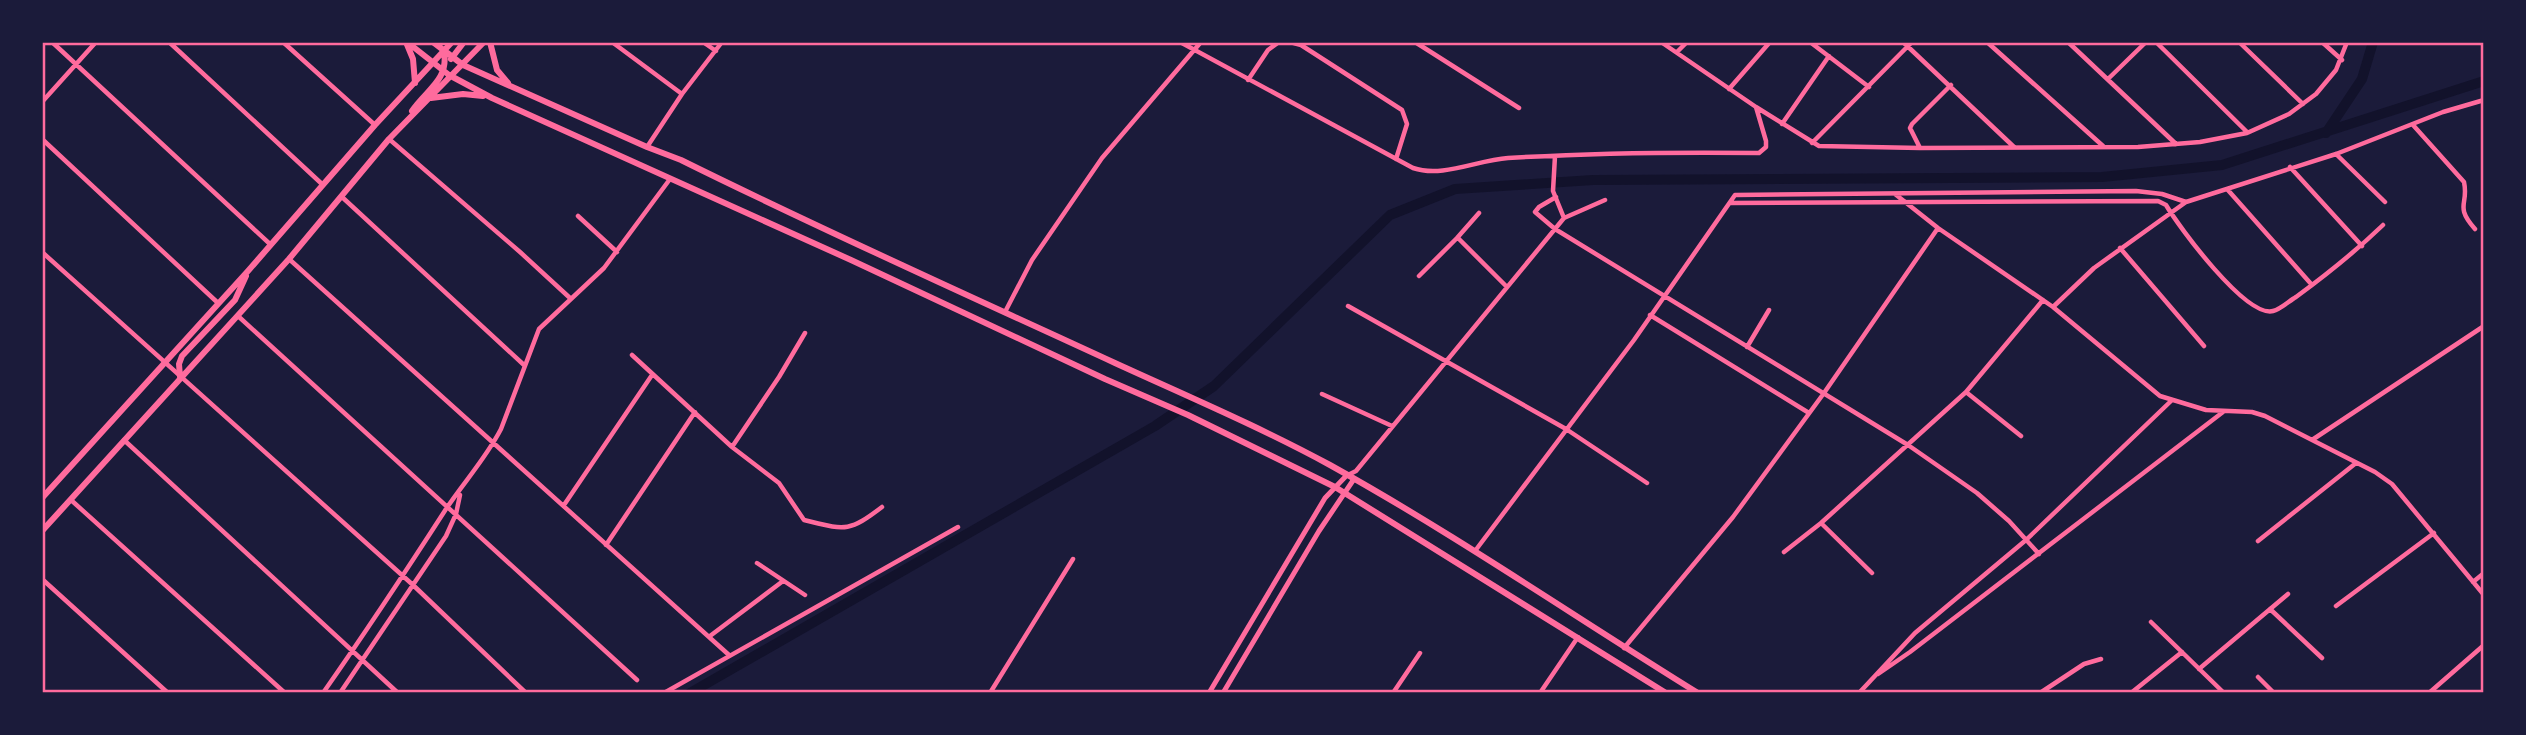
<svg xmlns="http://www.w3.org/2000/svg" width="2526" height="735" viewBox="0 0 2526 735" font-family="'Space Grotesk',sans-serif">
<rect width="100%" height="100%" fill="#1b1b3a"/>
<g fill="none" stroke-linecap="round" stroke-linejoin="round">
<path stroke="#12122b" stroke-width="10" d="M2326 133 2362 79 2373 42
M690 693 1155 426 1214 386 1390 215 1455 189 1593 180 2102 177 2222 165 2484 81"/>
<path stroke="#ff6b9d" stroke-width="4.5" d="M52 42 271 245
M169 42 323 185
M283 42 375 125
M612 42 682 94
M703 42 716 51
M1180 42 1413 168C1443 178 1477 160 1508 158 1591 153 1675 152 1759 153L1766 147V141L1756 107
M1290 42 1301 45 1402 110 1407 124 1396 159
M1415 42 1519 108
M1661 42 1756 107 1819 146 1920 148 2138 147 2200 142 2247 133 2289 114 2316 94 2336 70 2347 42
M1810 42 1869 87
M1903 42 2014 147
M1987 42 2103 146
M2068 42 2176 144
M2156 42 2247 132
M2239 42 2303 104
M2322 42 2342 60
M1677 52 1687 42
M2108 79 2146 42
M1248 80 1268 50 1279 42
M1729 89 1770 42
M42 102 96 42
M1782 124 1829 56
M2413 125 2464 182C2469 205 2454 205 2475 229
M42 139 218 303
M389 139 520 252 570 298
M1812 143 1912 42
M647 147 682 94 722 42
M1920 148 1910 128 1912 124 1951 85
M2336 154 2385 202
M1555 156 1553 191 1564 218
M2290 167 2362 246
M2227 189 2312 285
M1895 194 1938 228 2053 307 2160 396 2206 410 2252 412 2265 416 2375 472 2392 484 2484 595
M342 197 524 365
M1556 197 1539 207 1535 212 1555 229 1908 445 1977 493 2009 521 2039 554
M1730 203 2158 201 2166 205C2179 227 2246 318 2273 311 2281 309 2289 301 2296 297 2326 275 2356 251 2383 225
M578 216 617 252
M1458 238 1507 287
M2120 248 2204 346
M42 252 413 585 526 693
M289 259 729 655
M1419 276 1457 238 1479 213
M1348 306 1566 429 1647 483
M2053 307 2094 268 2186 202 2336 154 2443 112 2484 100
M1005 312 1032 260 1102 158 1201 42
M1650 315 1809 413
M238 316C371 438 505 558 637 680
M1747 347 1769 310
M632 355 732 447 779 483 804 520C845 530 848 533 882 507
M1966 392 2021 436
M1322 394 1392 426
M124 440 398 693
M2312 440 2484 326
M732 447 779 377 805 333
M1348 475 1356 471 1564 218 1605 200
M71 500 285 693
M564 505 652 375
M1821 523 1872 573
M2258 541 2356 463
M606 545 695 412
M1475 551 1634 340 1735 195 2136 191 2162 194 2186 202
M1784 552 1821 523 1966 392 2043 300
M757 563 805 595
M42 579 168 693
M2473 582 2484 573
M2336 606 2434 533
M2270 609 2322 658
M2151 622 2224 693
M710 636 783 581
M1624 648 1733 517 1824 393 1938 228
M2199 669 2288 594
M1878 674 1910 652 2223 412
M2258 677 2274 693
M323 693C365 633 406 571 446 509 464 482 486 458 501 429L539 329 604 268 670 179
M340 693 446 536 456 514 460 495
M664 693 958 527
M990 693 1073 559
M1393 693 1420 653
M1540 693 1578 637
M1859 693 1915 633 2026 540 2171 401
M2040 693 2084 664 2101 659
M2131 693 2182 652
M2429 693 2484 645"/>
<path stroke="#ff6b9d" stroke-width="5" d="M1209 693 1325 498 1347 475
M1223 693 1319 531 1354 479"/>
<path stroke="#ff6b9d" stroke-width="6" d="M406 42 413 59 415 83
M407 42 449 75 492 98 851 260 1105 379 1188 415 1335 487 1666 693
M433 42 463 65 647 147 681 160C824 231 970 296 1115 363 1187 396 1260 427 1330 465 1456 535 1575 617 1698 693
M490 42 497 70 508 83
M451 59 464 42
M431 98 463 94 483 96
M412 111C426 90 449 80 444 52
M180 377 179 364 182 356 235 300 246 276
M42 498 248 271 375 125 452 42
M42 531 289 259 389 139 484 42"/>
</g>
<rect width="2526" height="735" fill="none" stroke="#1b1b3a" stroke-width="88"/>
<rect x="44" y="44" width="2438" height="647" fill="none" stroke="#ff6b9d" stroke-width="2.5"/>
</svg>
